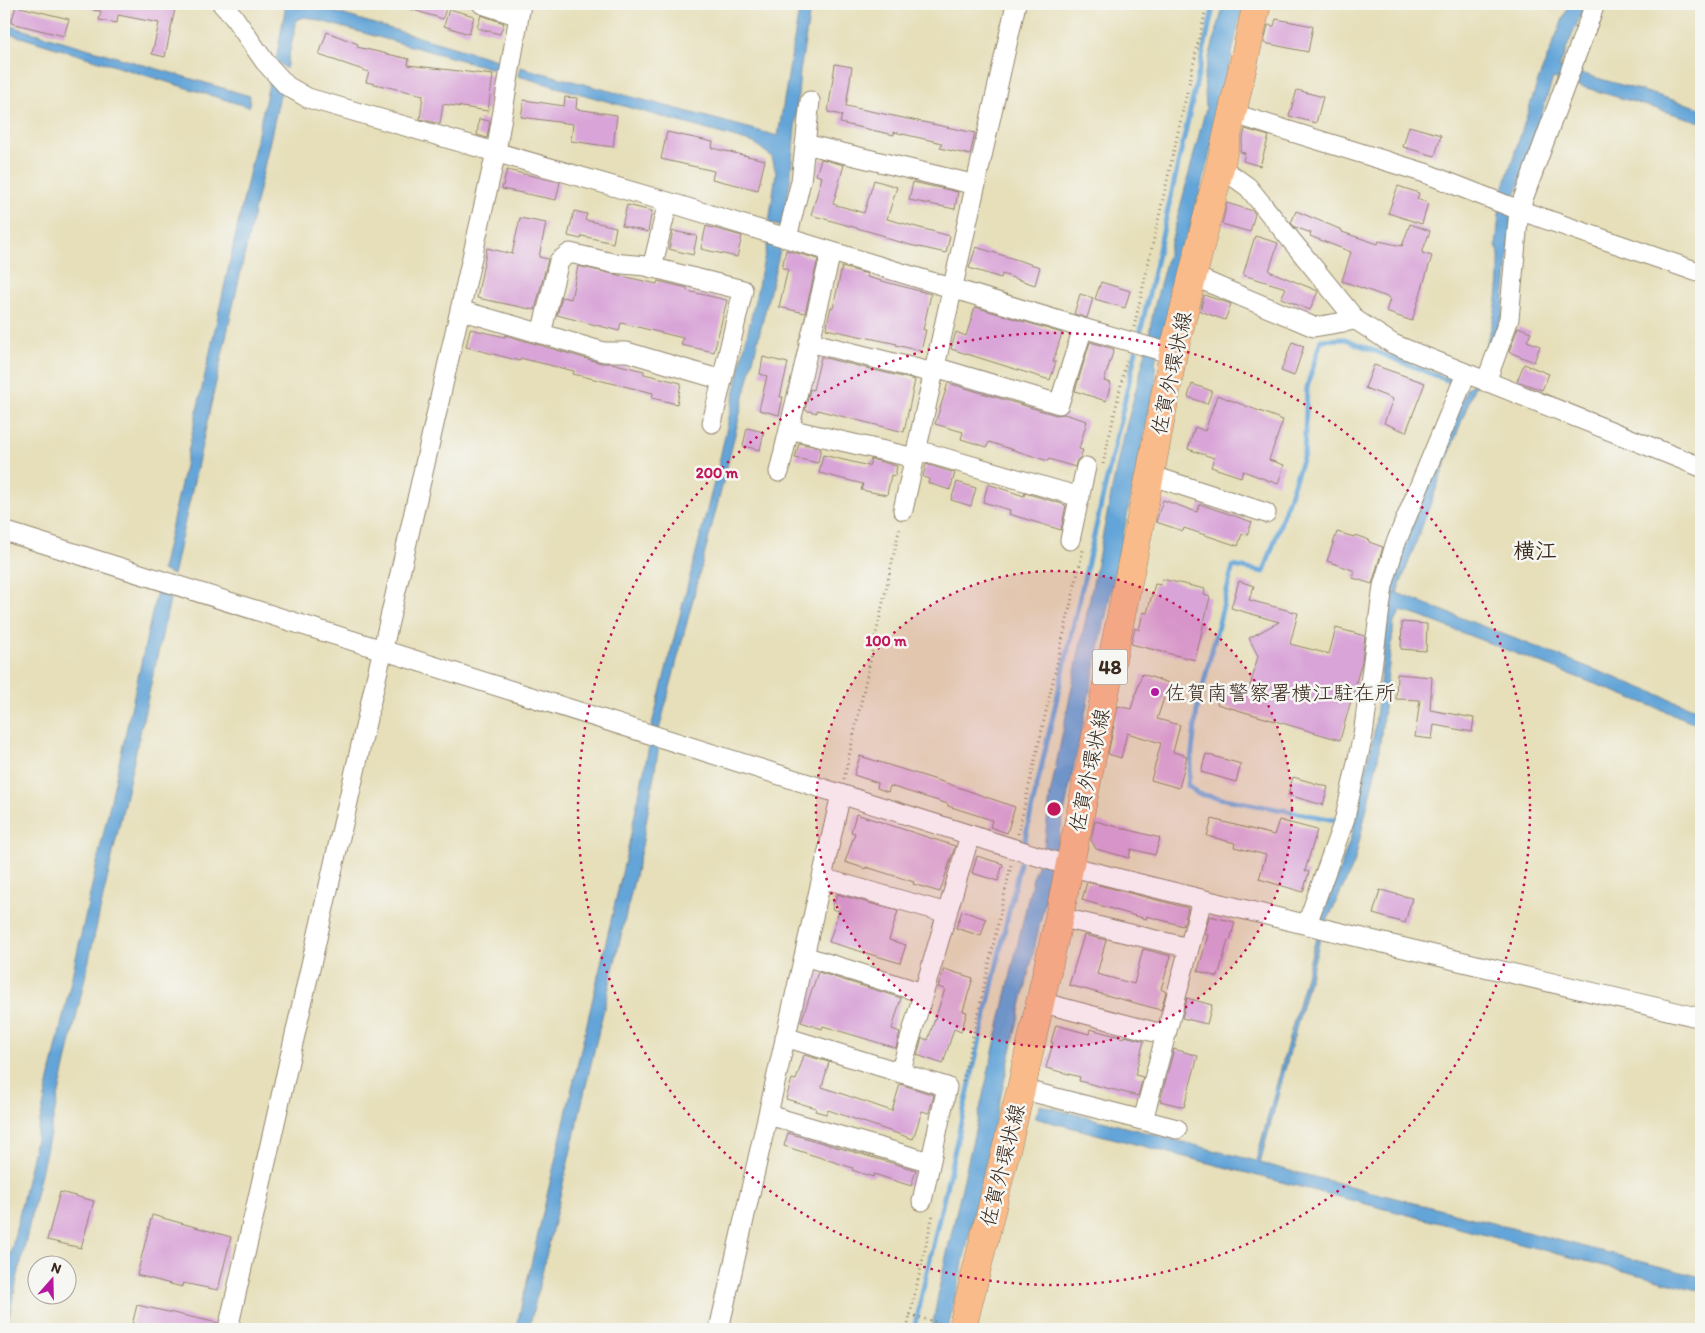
<svg xmlns="http://www.w3.org/2000/svg" width="1705" height="1333" viewBox="0 0 1705 1333" font-family="Itim,'Klee One',sans-serif">
<rect width="100%" height="100%" fill="#f6f6f2"/>
<filter id="ink" filterUnits="userSpaceOnUse"><feTurbulence type="fractalNoise" baseFrequency=".02" numOctaves="2"/><feDisplacementMap in="SourceGraphic" scale="10" xChannelSelector="R" yChannelSelector="G"/><feConvolveMatrix kernelMatrix="1 2 1 2 8 2 1 2 1" color-interpolation-filters="sRGB"/></filter>
<filter id="wash" filterUnits="userSpaceOnUse"><feTurbulence type="fractalNoise" baseFrequency=".0096" numOctaves="4" result="noise"/><feDisplacementMap in="SourceGraphic" scale="20" xChannelSelector="R" yChannelSelector="G"/><feGaussianBlur stdDeviation="1.12" result="paint"/><feColorMatrix in="noise" values="0 0 0 0 0 0 0 0 0 0 0 0 0 0 0 0 0 1.4 0 .05"/><feComposite in="paint" operator="in"/></filter>
<g filter="url(#wash)">
<rect width="100%" height="100%" fill="#e6dfba"/>
<path fill="#64a5d8" stroke="#50687b" d="M286 4H307L507 63 504 72 306 17 297 19 286 69 276 60Z
M800 4H811L800 72 790 183 782 227 769 223 776 173 772 157 754 143 518 76 520 67 778 136Z
M1224 4H1243L1213 141 1155 363 1156 380 1050 879 948 1329H932L941 1279 1034 873 1044 848 1050 795 1120 450 1145 355 1154 308 1206 108 1204 76Z
M1569 4H1585L1559 67 1701 108V122L1553 78 1514 200 1503 312 1493 342 1474 388 1397 593 1701 711V725L1419 616 1401 611 1394 622 1378 759 1354 864 1322 932 1260 1163 1701 1277V1291L1035 1118 1040 1105 1256 1161 1318 931 1351 837 1374 733 1391 590 1401 553 1467 388 1473 384C1487 343 1500 309 1499 265 1499 258 1500 252 1496 246L1501 195 1539 78Z
M4 24 250 96 249 107 4 32Z
M270 79 281 91 173 575 162 570Z
M768 241 781 246 724 479 659 730 651 728 718 467Z
M157 591 171 595 6 1329H4V1284Z
M650 742 659 746 642 846 529 1329H516L629 843Z"/>
<g fill="none" stroke-linecap="round" stroke-linejoin="round">
<path stroke="#64a5d8" stroke-width="5" d="M1140 334 1214 4
M1340 821 1198 794 1188 786 1197 710 1233 566 1264 572 1304 454 1307 387 1321 340 1345 339 1457 384
M1024 843 1136 351
M914 1329 1020 863"/>
</g>
<g id="blocks">
<path fill="#d9a5d8" d="M93 4H176L165 57 152 54 159 23 118 15 117 23 99 20 101 11 93 10Z
M403 4H447L443 19 403 7Z
M16 6 69 19 64 36 11 23Z
M449 9 474 16 469 34 444 26Z
M481 15 504 23 500 34 477 28Z
M1276 19 1313 26 1308 52 1264 43 1268 25 1274 26Z
M327 32 358 44 357 47 409 59 408 65 493 75 488 111 443 104 440 124 420 119 423 95 366 82 369 72 319 55Z
M835 64 852 67 846 106 975 133 970 155 940 148 942 143 894 132V135L840 123 842 115 828 112Z
M1297 90 1323 97 1316 123 1289 116Z
M565 97 577 98 576 109 617 115 613 147 571 141 573 124 521 117 524 100 564 106Z
M479 119 490 121 487 138 477 135Z
M1409 126 1441 135 1435 156 1403 147Z
M1245 129 1269 136 1260 166 1243 161 1245 153 1240 152Z
M667 132 713 142 712 148 765 160 758 190 712 179 714 171 661 159Z
M821 159 844 165 833 204 864 213 874 180 897 187 887 219 950 236 946 253 910 245 885 238V236L811 215 822 177 816 175Z
M507 170 560 182 556 200 502 189Z
M913 182 958 192 955 209 909 200Z
M1398 186 1419 193 1417 199 1428 203 1422 224 1388 213Z
M1227 203 1253 211 1255 214 1250 232 1222 224Z
M627 205 652 211 648 232 622 226Z
M574 211 587 214 585 220 616 227 613 243 582 236 581 239 568 236Z
M1296 211 1342 230V232L1378 244 1379 241 1402 246 1410 224 1430 231 1422 253 1432 256 1412 321 1386 312 1390 298 1342 281 1351 252 1310 236 1311 233 1295 227 1291 223Z
M520 218 546 223 539 257 548 259 535 310 477 298 487 248 512 254Z
M706 226 742 236 737 257 701 249Z
M673 231 697 236 693 255 669 249Z
M1255 236 1278 243 1269 271 1318 291 1310 310 1281 298 1286 288 1243 275Z
M976 247 1040 267 1035 285 1002 274 1001 278 969 268Z
M786 250 818 259 805 313 779 307 788 269 782 268Z
M578 266 657 284 658 281 687 288V291L727 300 714 352 681 345 683 338 621 323 619 331 557 315 562 297 571 299Z
M842 267 868 274 867 277 931 294 923 330H926L921 351 896 345 897 344 826 329 831 307 833 308Z
M1101 282 1130 291 1125 308 1095 299Z
M1080 294 1093 298 1087 318 1074 314Z
M1204 295 1231 304 1225 320 1200 311Z
M975 307 1062 333 1053 362H1056L1050 380 951 349 956 332 966 336Z
M1518 327 1531 332 1527 341 1540 346 1534 362 1509 352Z
M470 329 505 337V335L601 363H611L644 371V374L681 383 677 404 652 398 653 393 573 374 574 371 520 358V361L466 347Z
M1090 342 1114 349 1104 381 1111 383 1106 401 1075 391Z
M1292 342 1304 346 1294 376 1281 371Z
M763 357 788 363 780 397H783L779 415 759 410 767 376 760 374Z
M821 357 915 380 904 432 817 410V413L805 410 810 389 813 390Z
M1524 364 1549 374 1542 390 1517 381Z
M1374 365 1425 383 1406 432 1384 423 1393 399 1365 388Z
M948 383 1056 415 1064 414 1087 421 1079 449 1083 450 1080 458 1077 460 1075 467 1049 459 1048 461 989 442 987 447 961 439 963 432 935 424Z
M1192 384 1212 391 1207 404 1188 397Z
M1217 395 1283 420 1269 460 1284 465 1278 484 1243 471 1241 477 1211 467 1214 458 1188 449 1195 427 1205 431Z
M747 428 764 432 760 450 743 446Z
M799 443 821 448 818 463 795 458Z
M823 455 869 466 871 459 897 466 895 476 891 475 887 495 861 490 863 484 819 473Z
M926 464 955 473 950 490 928 483 929 479 923 477Z
M957 482 976 488 971 506 951 500Z
M988 484 1024 496 1025 493 1066 505 1061 530 1009 514 1010 510 983 502Z
M1163 500 1197 512 1200 504 1252 522 1247 535 1242 534 1238 546 1184 528 1183 531 1156 522Z
M1337 532 1354 537 1355 535 1369 540V542L1383 547 1372 584 1353 578 1355 571 1327 561Z
M1162 579 1205 589 1204 595 1210 597 1195 660 1131 644 1135 628 1139 630 1143 612 1147 613 1155 584 1161 585Z
M1239 581 1254 586 1249 600 1298 613 1290 644 1329 654 1336 628 1365 636 1362 661 1340 740 1217 704 1223 686 1248 694 1258 656 1249 638 1279 622 1231 608Z
M1402 622 1427 624 1426 651 1401 649Z
M1142 674 1169 683 1157 719 1180 725 1173 752 1187 756 1179 788 1151 780 1161 743 1127 733 1121 758 1108 754 1118 706 1131 709Z
M1397 674 1432 677 1430 710 1474 718 1472 732 1434 725 1432 739 1415 737 1420 700 1396 699Z
M1206 754 1241 764 1236 782 1201 772Z
M860 756 943 782 1015 807 1007 833 990 827 992 820 948 806V804L890 786 888 792 877 788 878 783 854 775Z
M1293 777 1328 787 1323 805 1288 795Z
M856 814 955 846 940 892 913 884 914 882 866 867V869L845 862 855 833 851 832Z
M1212 819 1274 835 1279 820 1317 830 1305 871 1309 872 1303 892 1259 879 1266 855 1234 847 1235 843 1207 836Z
M1095 821 1160 838 1155 855 1131 849 1129 858 1096 849 1091 840Z
M977 856 1003 864 998 881 972 873Z
M1087 882 1188 908 1183 926 1147 916 1146 919 1082 900Z
M1380 890 1412 898 1405 923 1373 914Z
M837 894 898 911 889 940 906 945 900 963 829 942 839 911 832 909Z
M962 911 986 919 981 936 956 928Z
M1209 916 1235 922 1230 941 1228 940 1218 977 1198 971 1208 935 1205 934Z
M1084 935 1106 940 1097 974 1134 984 1143 949 1171 956 1161 989 1166 992 1161 1010 1069 985Z
M944 969 973 978 963 1011 967 1012 961 1032 954 1029 943 1064 917 1055 922 1038 928 1040 945 989 938 987Z
M818 972 901 998 892 1029 900 1032 896 1048 823 1026 822 1029 801 1022Z
M1187 998 1212 1005 1207 1024 1182 1018Z
M1056 1025 1089 1034 1090 1029 1124 1038 1125 1036 1144 1041 1135 1075 1143 1077 1138 1096 1079 1081 1080 1077 1046 1068 1053 1043 1051 1042Z
M1174 1049 1198 1056 1184 1107 1160 1101Z
M804 1055 829 1062 822 1087 892 1111 900 1084 934 1095 929 1113 922 1111 913 1139 828 1110 826 1114 815 1111 816 1108 786 1099 792 1079 796 1080Z
M788 1133 916 1170 911 1186 874 1174 873 1177 852 1170 853 1168 784 1146Z
M60 1192 94 1201 81 1248 47 1240Z
M152 1215 231 1237 218 1290 183 1283 182 1287 137 1275Z
M137 1305 218 1323 217 1329H131Z"/>
</g>
</g>
<g filter="url(#ink)">
<use href="#blocks" fill-opacity="0" stroke="#90846c" stroke-width="1"/>
<g fill="none" stroke-linecap="round" stroke-linejoin="round">
<g stroke="#90846c" stroke-width="21">
<path id="street" d="M222 4 233 16 265 62 287 86 308 98 668 202 1083 328 1173 354
M482 4 519 16
M1231 113 1425 173 1519 210 1701 273
M805 144 976 185
M1220 167 1248 187 1356 320 1393 344 1701 467
M787 238 801 181 810 101
M652 268 668 202
M1193 276 1314 327 1356 320
M460 310 604 352H627L722 380
M541 334 559 261 570 253 612 263 646 266 743 290 712 423
M809 342 934 373
M935 367 1059 404 1083 328
M1486 382 1509 319 1519 210 1595 4
M789 429 915 458
M917 450 1080 497
M779 472 831 252
M1150 475 1266 513
M903 510 1016 4
M4 531 1069 866C1279 920 1491 968 1701 1018
M1070 540 1086 467
M822 878 947 913
M1059 917 1189 948
M1307 924 1345 818 1363 735 1383 586 1395 545 1466 374
M804 956 923 993
M1040 1002 1166 1035
M785 1037 947 1087 922 1201
M900 1073 970 835
M1021 1089 1177 1129
M768 1115 930 1162
M1143 1120 1202 900
M228 1329 496 152 521 4
M719 1329 841 794"/>
</g>
<g stroke="#90846c" stroke-width="29">
<path id="primary" d="M962 1329 1021 1089 1059 917 1150 475 1173 354 1220 167 1257 4"/>
</g>
<path stroke="#90846c" stroke-width="3" stroke-dasharray="1 4" stroke-linecap="butt" d="M1134 327 1207 4
M1103 464 1127 358
M844 779 900 526
M1018 834 1083 550
M963 1081 1011 865
M910 1315 944 1324
M907 1329 933 1214"/>
<use href="#street" stroke="#fff" stroke-width="19"/>
<use href="#primary" stroke="#fabb8b" stroke-width="28"/>
</g>
</g>
<circle cx="1054" cy="809" r="238" fill="#c2185b" fill-opacity=".12"/>
<g fill="none" stroke="#c2185b" stroke-width="2.5" stroke-dasharray="2.5 5">
<circle cx="1054" cy="809" r="238"/>
<circle cx="1054" cy="809" r="476"/>
</g>
<circle fill="#b5179e" stroke="#f6f6f2" stroke-width="2" cx="1155" cy="692" r="5"/>
<g text-anchor="middle" dominant-baseline="central" stroke-width="5" stroke-linejoin="round" paint-order="stroke">
<rect fill="#f6f6f2" stroke="#73675e" stroke-width="1" x="1092.5" y="649.5" width="35" height="35" rx="4"/>
<g font-size="20" font-weight="bold" fill="#3b2a1e">
<text x="1110" y="667">48</text>
</g>
<g font-size="21" fill="#3b2a1e" stroke="#f6f6f2">
<text transform="translate(1171 373) rotate(-78)">佐賀外環状線</text>
<text transform="translate(1089 770) rotate(-78)">佐賀外環状線</text>
<text transform="translate(1002 1165) rotate(-76)">佐賀外環状線</text>
</g>
<g font-size="21" fill="#3b2a1e" stroke="#f6f6f2" text-anchor="start">
<text x="1165" y="692">佐賀南警察署横江駐在所</text>
</g>
<g font-size="22" font-weight="bold" fill="#3b2a1e" stroke="#f6f6f2">
<text x="1535" y="550">横江</text>
</g>
</g>
<circle cx="1054" cy="809" r="8" fill="#c2185b" stroke="#f6f6f2" stroke-width="2.5"/>
<g font-size="15" text-anchor="middle" font-weight="bold" fill="#c2185b" stroke="#f6f6f2" stroke-width="5" stroke-linejoin="round" paint-order="stroke">
<text x="717" y="478">200 m</text>
<text x="886" y="646">100 m</text>
</g>
<rect width="1705" height="1333" fill="none" stroke="#f6f6f2" stroke-width="20"/>
<g transform="translate(52 1280) rotate(20)"><circle r="24" fill="#f6f6f2" stroke="#aba49d"/>
<path d="M0-4L9 19L0 12L-9 19Z" fill="#b5179e"/>
<text y="-8" font-size="14" font-weight="bold" text-anchor="middle" fill="#3b2a1e">N</text>
</g>
</svg>
